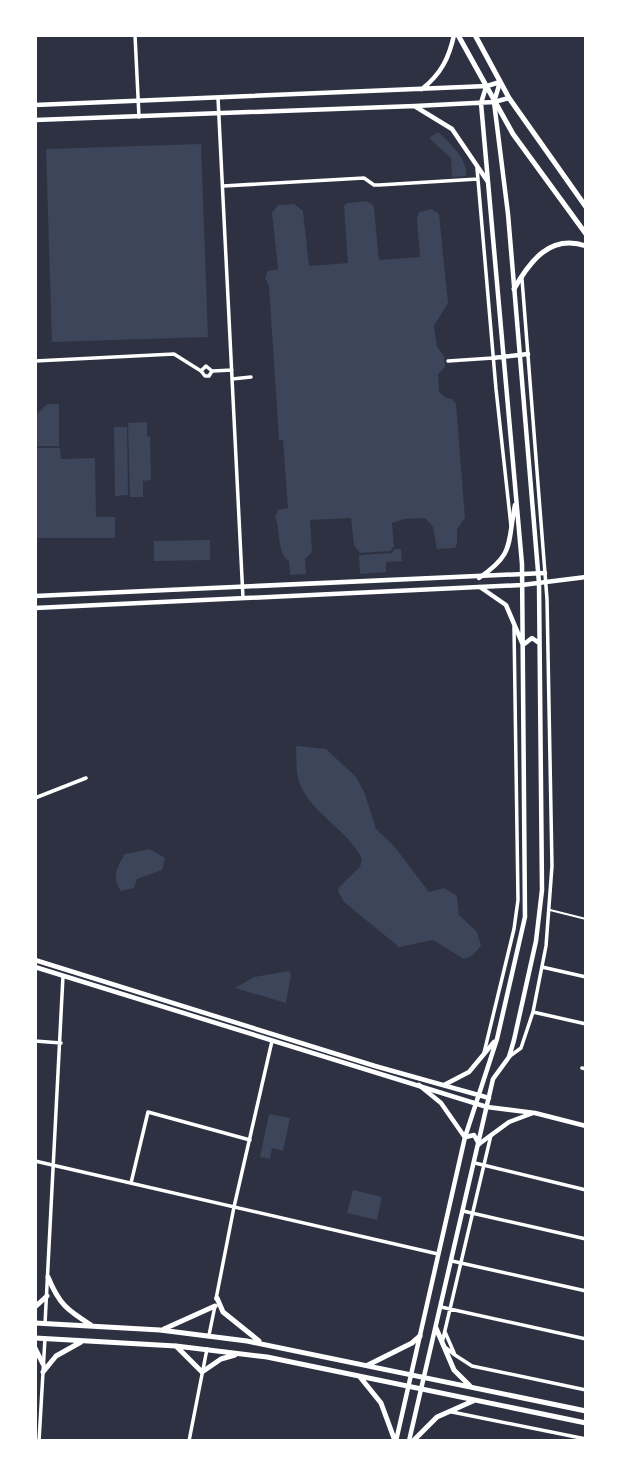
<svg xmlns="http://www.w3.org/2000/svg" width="621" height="1476" viewBox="0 0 621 1476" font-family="Quicksand,sans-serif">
<rect width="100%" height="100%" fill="#2d3142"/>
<path fill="#3c4559" d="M438 132C449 142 469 161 466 176L452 177 451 158 429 138Z
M201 144 208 337 52 342 46 149Z
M366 201 372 204 374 208 379 260 420 257 417 219 419 212 432 209 439 214 448 303 434 326 437 347 444 356 445 367 438 374 439 392 446 398 452 399 456 404 465 518 457 529V544L455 548 437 549 433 527 425 518 404 519 392 523 394 546 390 551 360 553 354 545 351 518 310 520 312 552 305 559 306 574 290 575 289 561C276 552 281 530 275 517L278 510 288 508 283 440H279L269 286 265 278 268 271 278 269 272 213 278 205 294 204 303 211 309 266 348 263 344 206 347 203Z
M47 404H59V446H37V414Z
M147 422V436L150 437 151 480 143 481V497H130L128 423Z
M114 427H127L128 495 115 496Z
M35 448H60L61 459 95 458 96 517H115V538H36Z
M210 540V560L154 561V541Z
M394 549H401L402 561 386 562V572L360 574 359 555 392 553Z
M296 746 326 749 356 777 365 794 376 829 394 846 429 892 444 888 457 896 459 915 477 932 481 946 473 955 464 959 433 940 399 947 344 902 338 891 339 887 360 867 362 859C348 830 312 814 300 784 295 773 297 757 296 746Z
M150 849 165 858 162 870 137 879 134 888 121 891C111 877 117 867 125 854Z
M289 971 291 975 286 1003 235 988 254 977Z
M269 1114 290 1118 283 1151 272 1148 270 1159 260 1157Z
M353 1190 382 1197 377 1220 347 1213Z"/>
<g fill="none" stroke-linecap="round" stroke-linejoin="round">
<path stroke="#fff" stroke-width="2" d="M550 910 586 919"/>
<path stroke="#fff" stroke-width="3.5" d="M135 35 139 117
M218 98 243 598
M477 168 496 389 511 526
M223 186 364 178 374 185H379L478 179
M35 361 174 354 201 371 205 376H209L212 371 206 366 201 371
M448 361 493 358
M213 371 232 370
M232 379 251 377
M35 798 86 778
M542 967 586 977
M533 1012 586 1024
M35 1041 61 1043
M484 1053 514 929 518 900 514 627
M510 1056 521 1048 533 1012 546 946 552 866 547 599 522 279
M582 1068 586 1069
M35 1161 438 1254
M475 1163 586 1190
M131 1183 148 1112 250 1140
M463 1211 586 1239
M452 1261 586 1291
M216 1299 234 1207 272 1041
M441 1307 586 1339
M45 1324 63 976
M445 1332 455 1355 472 1366 586 1390
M209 1335 215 1306
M442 1343 491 1135
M446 1348 455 1355
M452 1412 586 1439
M39 1441 45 1338
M189 1441 207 1349"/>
<path stroke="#fff" stroke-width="4.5" d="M35 596 545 573
M35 608 522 585 586 577
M35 960 375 1066 489 1098
M35 967 487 1107 535 1113 586 1126
M479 1144 509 1122 533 1113"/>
<path stroke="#fff" stroke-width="4.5" d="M422 89C441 74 449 58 454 35
M35 105 487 86 500 82
M416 107 452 129 488 182
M35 120 415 106 494 102 509 98
M493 358 528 354
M479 578C515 553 507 545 515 505
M480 587 506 605 523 645 532 638 539 643
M419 1085 441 1103 464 1136
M444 1085 469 1072 494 1042
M466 1137 474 1135 479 1144
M396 1441 465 1137 497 1039 525 917 522 564 481 103 486 87
M409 1441 493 1079 509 1057 514 1040 536 941 542 890 539 583 508 214 494 102 500 82"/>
<path stroke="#fff" stroke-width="5" d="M458 35 513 134 586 234
M475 35 509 98 586 207
M514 289C530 261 550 234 586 246
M48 1277C59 1304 67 1310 91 1325
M217 1298 223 1312 259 1341
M35 1307 47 1296
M35 1323 160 1330 247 1341 586 1411
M436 1328 454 1370 470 1386
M164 1329 215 1306
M35 1338 176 1346 267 1357 586 1423
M176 1346 202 1372 221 1359 235 1355
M35 1348 43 1364
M368 1365 412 1343 420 1336
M43 1372 56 1356 81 1342
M360 1377 381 1403 395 1441
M413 1441 437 1417 473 1401"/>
</g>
<rect width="621" height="1476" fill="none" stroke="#ffffff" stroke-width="74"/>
</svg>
